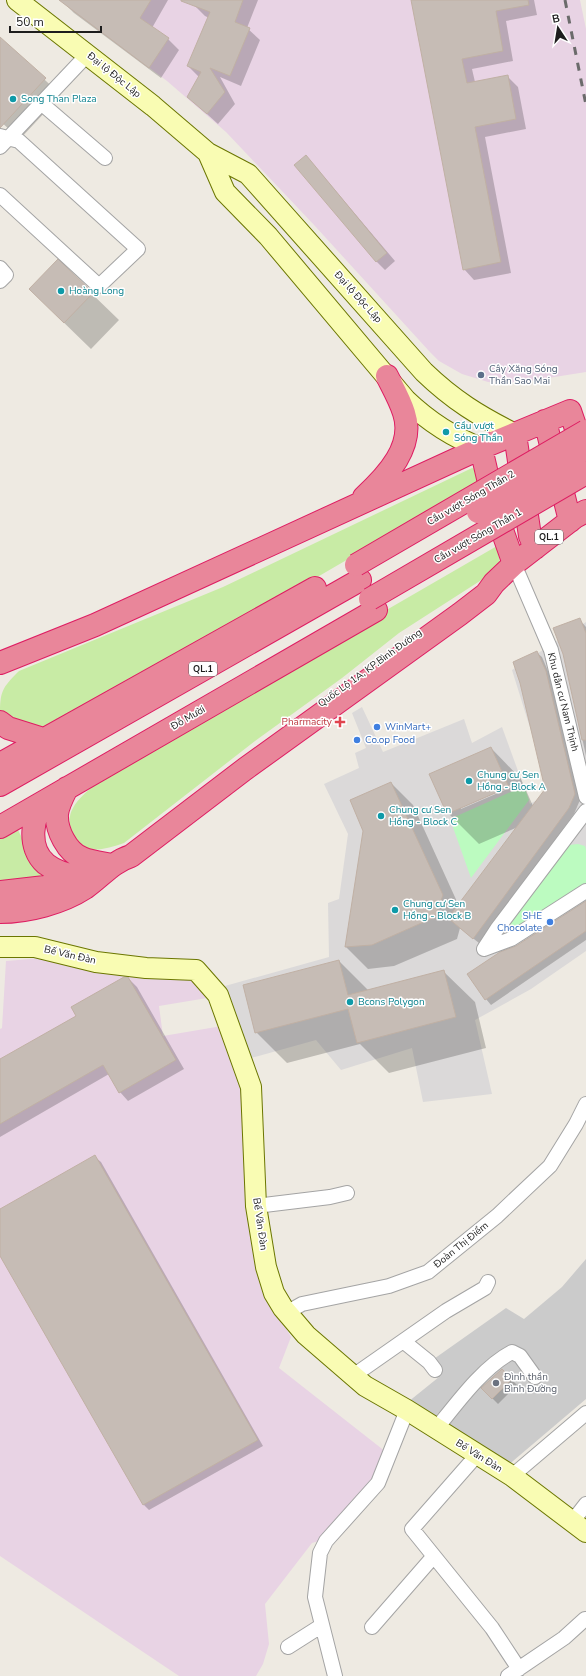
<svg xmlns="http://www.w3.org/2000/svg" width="586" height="1676" viewBox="0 0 586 1676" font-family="'Nunito Sans',sans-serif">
<rect width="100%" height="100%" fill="#eeeae2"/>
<path fill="#dbd9d9" d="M586 622V951L531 989 475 1020 492 1094 423 1102 412 1048 341 1070 316 1040 251 1058 225 986 329 957 328 903 339 899 348 834 324 784 359 768 355 753 366 748 352 713 362 707 383 752 464 719 472 743 502 727 530 804 550 792 512 670Z"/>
<path fill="#e8d3e4" d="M59 0H580L586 29V372L523 382 502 383 488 382 462 374 439 361 429 351 315 226 226 132 167 81Z
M55 957 187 976 205 985 213 997 159 1006 163 1036 222 1026 248 1092 269 1299 291 1337 279 1368 386 1452 370 1484 322 1540 312 1543 265 1604 269 1644 263 1664 256 1676H179L0 1556V1029L2 1028 6 961Z"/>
<path fill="#cbcbcb" d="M586 1259V1399L507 1466 408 1402 439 1377 431 1361 506 1308 524 1319 562 1287Z"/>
<path fill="#c8eba5" d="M472 468 478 470 482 481 127 688 51 726 30 731 0 715C0 691 2 688 19 671L223 587Z
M497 546 500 563 497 570 399 633 342 678 255 741 124 843C112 847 100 851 88 849 71 845 65 821 73 808 78 798 90 789 99 781L326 645Z
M15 828 18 830 30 854 55 882 0 889V834Z"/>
<path fill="#bcfbc0" d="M524 786 529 800 471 878 450 819Z
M578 844 585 846 586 850V884L516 928 509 925 569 845Z"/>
<path fill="#0003" fill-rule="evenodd" d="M64 0H168L152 28 168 39 179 50 161 78 74 13 63 2Z
M197 0H258L247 28 260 40 241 86 220 77 235 104 218 124 188 97 199 77 188 66 209 18 205 16 195 6Z
M412 0H534L537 15 506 21 513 61 472 69 475 82 507 76 518 87 526 129 485 137 511 273 474 280 464 269Z
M0 38 61 95 20 139 0 121Z
M306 156 395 261 385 270 376 261Z
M58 261 119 320 91 349 56 315Z
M579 619 586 627V756L564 654Z
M536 652 542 657 551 678 580 800 574 814 479 943 460 928 457 939 394 966 368 969 346 947 364 831 391 783 413 805 459 906 518 827 479 844 448 813 491 748 521 779 533 806 546 789ZM513 784 514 786 461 809V807Z
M586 901V940L491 1005 486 999 516 947Z
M339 961 369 991 444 972 475 1002 486 1048 389 1073 360 1044 287 1063 256 1032Z
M128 978 137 987 184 1069 128 1101 120 1092 109 1074 0 1137V1060L77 1016Z
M95 1157 101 1162 263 1446 149 1510 144 1505 0 1254V1211Z
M502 1370 517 1385 498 1404 482 1388Z"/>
<path fill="#c6bcb5" stroke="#c0b0a4" d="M59 0H151L140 18 169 38 149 68Z
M181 0H243L235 22 250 28 230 76 210 68 225 92 207 114 187 97 201 72 187 66 210 12 181 1Z
M411 0H528L529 5 496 11 503 51 462 59 467 83 508 75 516 119 475 127 501 262 463 270Z
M0 37 46 78 0 128Z
M306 155 387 253 376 262 294 165Z
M58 259 93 293 64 323 29 289Z
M580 618 586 633V740H582L563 654 553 628Z
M537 651 546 671 575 794 569 808 473 939 448 918 545 789 520 683 513 662Z
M491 747 509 787 447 814 429 774Z
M391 782 443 895 435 917 372 945 345 947 363 831 350 800Z
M586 901V931L485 1000 467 974 500 952 516 946Z
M339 960 348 995 444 970 456 1017 357 1043 348 1009 255 1033 243 985Z
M124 977H128L176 1060 119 1093 103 1065 0 1124V1059L76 1016 71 1007Z
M95 1155 258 1440 143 1505 0 1256V1209Z
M502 1369 512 1379 492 1399 481 1388Z"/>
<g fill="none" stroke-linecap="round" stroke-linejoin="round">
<g stroke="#a4a4a4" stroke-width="16">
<path id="street" d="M41 103 105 158
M0 136 19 141 138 249 99 286 0 195
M0 147 88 54
M0 268 6 275 0 281
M514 564 551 650 586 797
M484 949 497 929 586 811
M484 949 511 939 586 891
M256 1206 330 1197 347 1193
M286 1313 302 1304 389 1286 428 1272 497 1216 550 1166 576 1124 586 1104
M403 1341 429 1362 435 1370
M353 1376 446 1311 485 1288 488 1282
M436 1429C457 1403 483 1367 512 1352L520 1356 535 1377
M477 1455 412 1529 492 1628 519 1669
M512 1476 586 1413
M572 1522 586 1504
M372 1627 433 1557
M288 1647 321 1626
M335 1676 315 1597 320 1553 326 1541 378 1483 407 1410
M508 1676 564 1638 585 1619"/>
</g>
<g stroke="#6b7601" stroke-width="22">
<path id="secondary" d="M17 0 153 106 208 153 248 174 424 372C453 400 479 416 515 434
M208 153 225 192 268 236 406 400C428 421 452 437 481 448
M0 947H35L96 962 146 968 196 970 218 995 251 1087 256 1206 266 1267 274 1293 283 1308 306 1335 365 1386 407 1410 512 1476 586 1532"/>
</g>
<g stroke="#de1d62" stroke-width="24">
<path id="highway" d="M545 421 570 521
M515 434 530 536 535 548
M481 448 496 513 514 564
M364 497C387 476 415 446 404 413 400 400 393 388 387 376
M0 663 95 625 481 448 570 411 584 452
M0 722 8 728 43 739
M0 764 315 588
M0 785 360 580
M67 788C63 796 58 805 57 814 56 830 67 852 82 858 91 862 103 863 113 865
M47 800C31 815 27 848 46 864 56 872 67 875 80 877
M0 827 376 610
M0 892 45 887 80 877
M0 912C28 912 62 903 85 888 101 877 112 862 131 856L245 769 460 614 486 594 494 583 514 564 575 517 586 511"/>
</g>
<use href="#street" stroke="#fff" stroke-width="14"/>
<use href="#secondary" stroke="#f9fcb3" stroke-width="20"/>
<use href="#highway" stroke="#e9869a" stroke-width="22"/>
<path stroke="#6b6b6b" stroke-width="3" stroke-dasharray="8 8" stroke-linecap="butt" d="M565 0 586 105"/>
<g stroke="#de1d62" stroke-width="24" stroke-linecap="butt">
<path id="highway-bridge" d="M478 512 586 449
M356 565 586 431
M370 599 586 473"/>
</g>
<use href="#highway-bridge" stroke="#e9869a" stroke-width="22"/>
</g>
<g fill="#0f9aa8" stroke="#fff" stroke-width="1.5">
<circle cx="13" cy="99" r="4"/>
<circle cx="61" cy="291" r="4"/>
<circle cx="446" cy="432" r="4"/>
<circle cx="469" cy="781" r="4"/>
<circle cx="381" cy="816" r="4"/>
<circle cx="395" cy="910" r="4"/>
<circle cx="350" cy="1002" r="4"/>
</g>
<circle fill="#5c6f8a" stroke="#fff" stroke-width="1.5" cx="481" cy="375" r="4"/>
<path fill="#e0444e" stroke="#fff" stroke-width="1.5" d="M338 716h4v4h4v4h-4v4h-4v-4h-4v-4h4z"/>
<g fill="#3f7fe0" stroke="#fff" stroke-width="1.5">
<circle cx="377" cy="727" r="4"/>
<circle cx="357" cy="740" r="4"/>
<circle cx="550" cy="922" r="4"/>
</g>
<circle fill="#6b7280" stroke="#fff" stroke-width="1.5" cx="496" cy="1383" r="4"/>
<g text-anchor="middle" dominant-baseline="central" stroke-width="3" stroke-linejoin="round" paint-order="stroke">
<g fill="#fff" stroke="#616161" stroke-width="1">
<rect x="535" y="530" width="28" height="14" rx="3"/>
<rect x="189" y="662" width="28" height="14" rx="3"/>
</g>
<g font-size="9" font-weight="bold" fill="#1d1d1d">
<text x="549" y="537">QL.1</text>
<text x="203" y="669">QL.1</text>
</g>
<g font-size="10" fill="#1d1d1d" stroke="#fff">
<text transform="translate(114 75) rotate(39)">Đại lộ Độc Lập</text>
<text transform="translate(358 297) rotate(48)">Đại lộ Độc Lập</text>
<text transform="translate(471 498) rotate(-30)">Cầu vượt Sóng Thần 2</text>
<text transform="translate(478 536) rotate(-30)">Cầu vượt Sóng Thần 1</text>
<text transform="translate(370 668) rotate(-36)">Quốc Lộ 1A, KP.Bình Đường</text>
<text transform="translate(563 702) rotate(76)">Khu dân cư Nam Thịnh</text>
<text transform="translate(188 718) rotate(-30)">Đỗ Mười</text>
<text transform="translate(70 955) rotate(13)">Bế Văn Đàn</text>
<text transform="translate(260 1224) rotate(82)">Bế Văn Đàn</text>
<text transform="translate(461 1245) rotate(-39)">Đoàn Thị Điểm</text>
<text transform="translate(479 1456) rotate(32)">Bế Văn Đàn</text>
</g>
<g font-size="10" fill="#0d838f" stroke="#fff" text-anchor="start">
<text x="21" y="99">Song Than Plaza</text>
<text x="69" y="291">Hoàng Long</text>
<text x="454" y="426">Cầu vượt<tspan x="454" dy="12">Sóng Thần</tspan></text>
<text x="477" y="775">Chung cư Sen<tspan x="477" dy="12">Hồng - Block A</tspan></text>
<text x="389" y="810">Chung cư Sen<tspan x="389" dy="12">Hồng - Block C</tspan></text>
<text x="403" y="904">Chung cư Sen<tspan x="403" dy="12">Hồng - Block B</tspan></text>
<text x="358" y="1002">Bcons Polygon</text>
</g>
<g font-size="10" fill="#4e5e75" stroke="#fff" text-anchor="start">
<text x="489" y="369">Cây Xăng Sóng<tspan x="489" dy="12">Thần Sao Mai</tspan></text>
</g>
<g font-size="10" fill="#be3a42" stroke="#fff" text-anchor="end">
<text x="332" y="722">Pharmacity</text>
</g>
<g font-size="10" fill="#366cbe" stroke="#fff" text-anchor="start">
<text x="385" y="727">WinMart+</text>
<text x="365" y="740">Co.op Food</text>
<text x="542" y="916" text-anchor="end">SHE<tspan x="542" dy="12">Chocolate</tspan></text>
</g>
<g font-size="10" fill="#5b616d" stroke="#fff" text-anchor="start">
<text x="504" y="1377">Đình thần<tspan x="504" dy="12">Bình Đường</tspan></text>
</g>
</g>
<g transform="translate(558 28) rotate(348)" stroke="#ffffff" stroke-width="3" paint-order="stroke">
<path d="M0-3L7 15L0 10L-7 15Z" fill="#1d1d1d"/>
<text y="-6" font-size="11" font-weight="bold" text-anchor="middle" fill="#1d1d1d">B</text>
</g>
<path d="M10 26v6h91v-6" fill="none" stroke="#1d1d1d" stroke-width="2"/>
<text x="16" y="26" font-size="12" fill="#1d1d1d" stroke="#ffffff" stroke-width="3" paint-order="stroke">50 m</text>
</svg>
